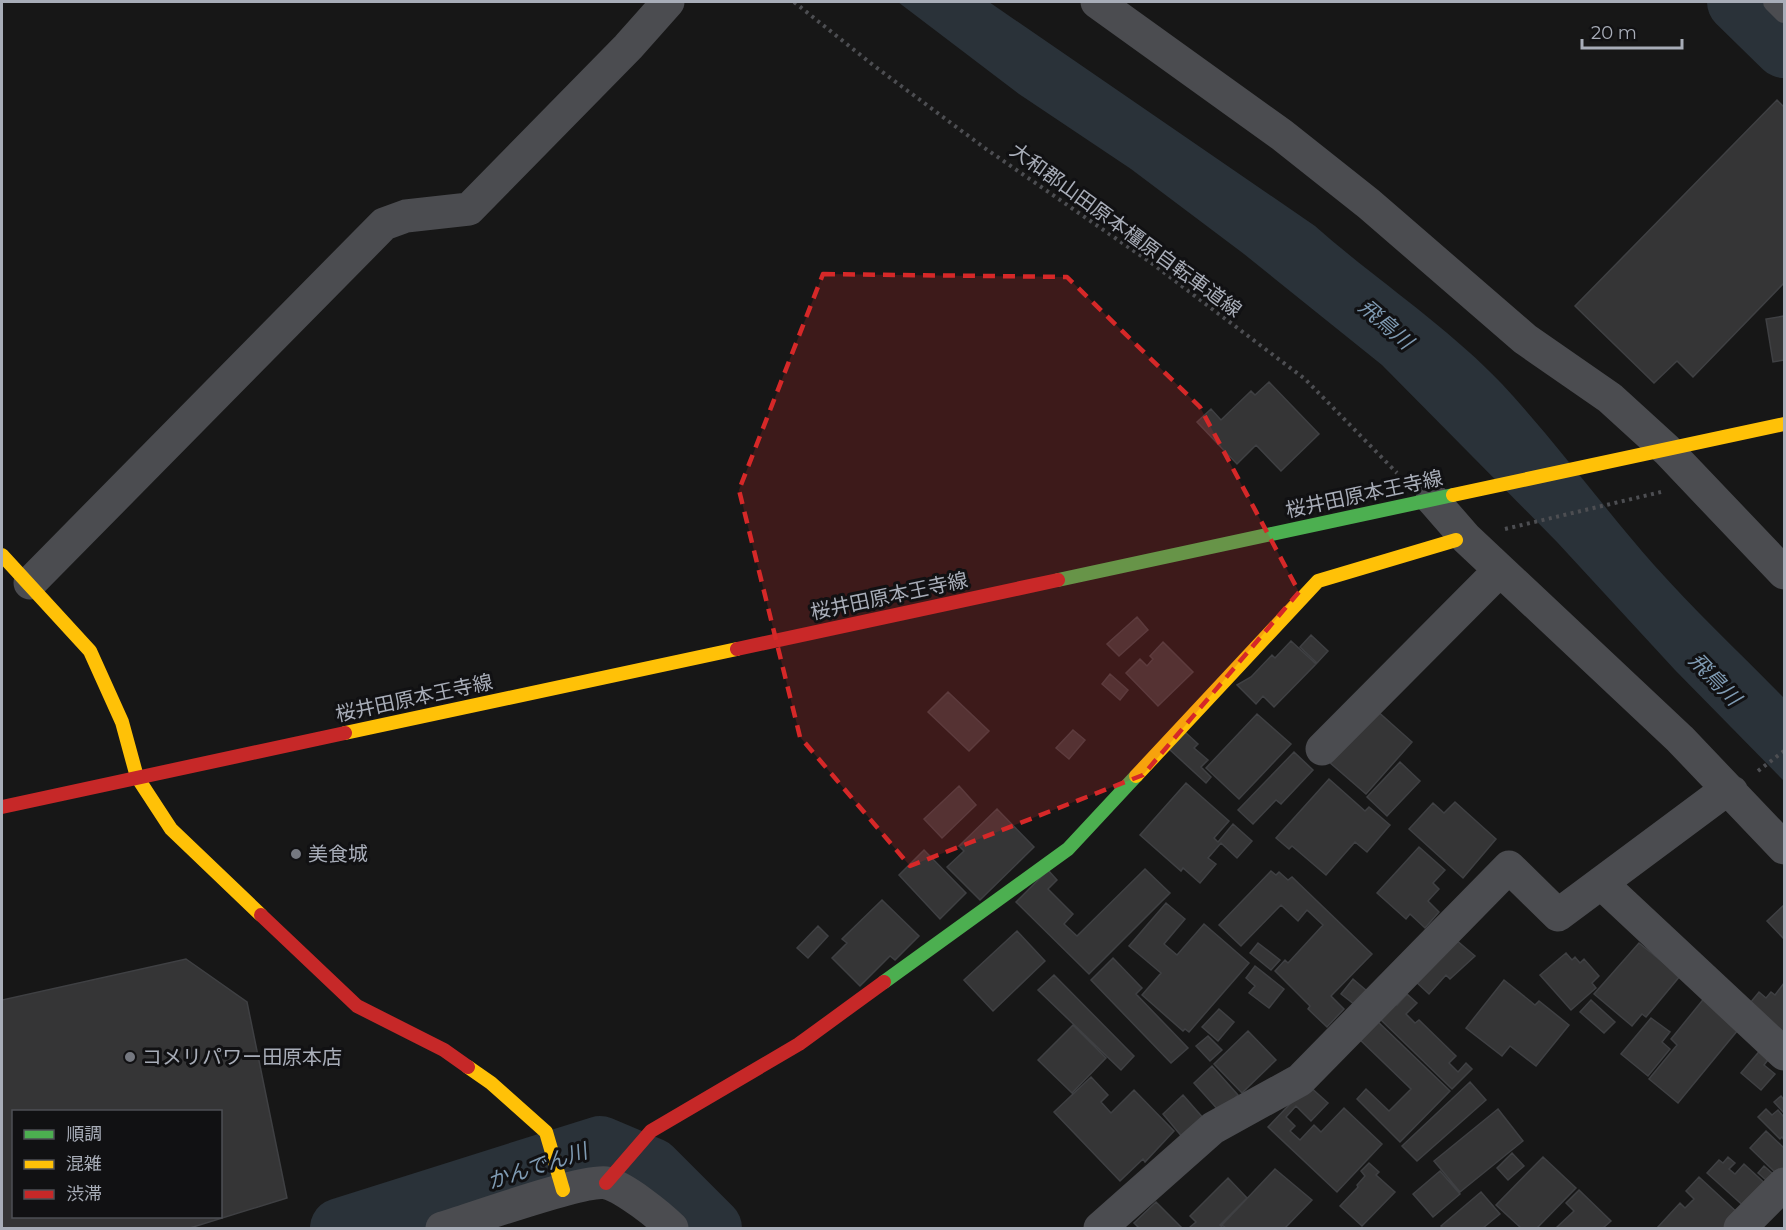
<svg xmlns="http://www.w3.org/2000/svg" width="1786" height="1230" viewBox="0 0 1786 1230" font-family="Montserrat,'Noto Sans JP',sans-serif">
<rect width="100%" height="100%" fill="#171717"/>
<path fill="#2a3239" d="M898 2H989L1315 226C1376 280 1446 325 1502 384 1556 442 1602 506 1654 565 1695 611 1741 654 1784 698V781L1675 670 1557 542 1382 365 1244 254 1131 169 1019 94Z"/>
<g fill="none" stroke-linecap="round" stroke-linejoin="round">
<path stroke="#2a3239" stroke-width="60" d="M1737 2 1784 48
M340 1228 600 1146 652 1168 712 1228"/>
</g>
<path fill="#353536" stroke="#3f4043" stroke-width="1.5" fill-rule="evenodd" d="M1777 100 1784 107V283L1693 377 1677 361 1654 383 1575 306Z
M1784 316V360L1773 362 1766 319Z
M1269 382 1319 434 1281 471 1256 445 1237 464 1197 422 1211 409 1221 420 1251 391 1255 395Z
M1137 617 1148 630 1119 656 1107 644Z
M1311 635 1328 651 1317 663 1300 647Z
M1291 641 1316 664 1274 707 1263 696 1256 704 1237 685 1251 677 1272 655 1275 658Z
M1163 642 1193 672 1158 706 1126 673 1140 659 1147 666 1153 659 1150 656Z
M1110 674 1128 690 1120 700 1102 684Z
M948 692 989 731 969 751 928 712Z
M1375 709 1412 742 1366 794 1329 762Z
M1257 714 1291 744 1239 799 1206 768Z
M1073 730 1085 740 1069 759 1056 748Z
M1185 732 1198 744 1194 748 1208 760 1201 767 1211 777 1206 783 1169 749Z
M1294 752 1313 770 1281 804 1276 800 1253 824 1238 810Z
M1400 762 1420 781 1387 816 1367 797Z
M1329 779 1365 811 1369 807 1390 825 1367 852 1355 842 1326 875 1292 846 1289 849 1276 838Z
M1186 783 1229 821 1214 838 1218 842 1233 824 1252 841 1237 858 1221 843 1208 858 1216 864 1200 883 1183 868 1181 871 1140 835Z
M959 786 976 805 942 838 924 819Z
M1455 802 1496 839 1463 878 1409 829 1433 803 1444 813Z
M997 809 1034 847 980 900 947 867 964 851 959 846Z
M1419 847 1445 870 1433 883 1439 889 1428 901 1439 912 1425 928 1410 914 1406 919 1377 893Z
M924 850 966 893 940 919 899 875Z
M1145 869 1170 893 1089 974 1016 902 1048 870 1057 880 1048 889 1073 914 1064 924 1077 936Z
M1271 871 1276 875 1279 872 1288 880 1292 877 1372 954 1331 996 1344 1009 1327 1027 1308 1009 1310 1006 1275 971 1285 960 1288 963 1323 925 1307 910 1298 921 1281 905 1241 946 1219 925Z
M882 900 919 936 895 960 890 956 860 986 832 958 847 943 842 939Z
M1166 903 1185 919 1164 944 1177 955 1204 924 1249 963 1189 1032 1185 1029 1183 1031 1142 995 1161 973 1129 946Z
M1784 905V939L1767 921Z
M818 926 828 936 808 958 797 948Z
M1017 931 1045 961 993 1011 964 980Z
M1449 934 1475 956 1450 979 1446 975 1429 994 1415 981Z
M1258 943 1280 960 1271 970 1250 953Z
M1639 943 1680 976 1646 1017 1642 1014 1632 1026 1594 994Z
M1566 953 1572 960 1575 957 1580 963 1584 959 1599 976 1592 983 1596 988 1571 1010 1540 975Z
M1113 958 1142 988 1136 994 1188 1048 1171 1063 1091 980Z
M186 959 247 1002 287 1198 190 1228H2V1000ZM14 1112H220V1216H14Z
M1255 966 1284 989 1269 1008 1249 993 1255 986 1246 978Z
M1054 975 1134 1056 1121 1070 1038 990Z
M1353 979 1367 991 1355 1005 1341 994Z
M1504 980 1535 1005 1539 1001 1569 1025 1536 1066 1510 1046 1502 1056 1466 1028Z
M1784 983V1041L1746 1008 1759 992 1766 998 1771 992 1775 995Z
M1407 994 1417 1003 1406 1014 1415 1023 1419 1020 1456 1056 1449 1063 1458 1072 1466 1063 1472 1069 1452 1089 1379 1018 1394 1003 1397 1005Z
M1706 996 1742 1025 1678 1103 1649 1079 1677 1045 1671 1039Z
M1591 1000 1615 1022 1604 1033 1580 1012Z
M1219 1009 1234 1022 1218 1041 1202 1027Z
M1373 1017 1450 1091 1400 1142 1357 1099 1366 1089 1389 1111 1411 1089 1355 1035Z
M1651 1018 1670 1032 1662 1042 1670 1049 1648 1076 1621 1054Z
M1073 1025 1106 1058 1072 1093 1038 1060Z
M1248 1031 1276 1060 1242 1093 1214 1064Z
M1208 1036 1222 1050 1210 1061 1196 1046Z
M1762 1048 1771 1056 1764 1065 1775 1074 1761 1090 1741 1073Z
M1212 1066 1238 1095 1220 1112 1194 1083Z
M1091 1077 1108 1095 1101 1102 1111 1113 1134 1090 1174 1131 1145 1162 1143 1159 1120 1181 1054 1112Z
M1470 1082 1486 1100 1417 1161 1402 1146Z
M1308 1085 1328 1103 1311 1121 1296 1106 1286 1117 1295 1126 1290 1131 1300 1140 1314 1125 1321 1132 1344 1108 1382 1144 1337 1192 1268 1127Z
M1183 1095 1204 1119 1183 1138 1163 1114Z
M1781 1096 1784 1100V1113L1774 1102Z
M1498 1109 1523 1141 1460 1192 1434 1161Z
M1766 1109 1772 1115 1778 1110 1784 1117V1140L1782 1137 1780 1139 1758 1117Z
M1766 1131 1784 1148V1172L1780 1177 1750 1148Z
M1512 1153 1524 1166 1508 1180 1497 1168Z
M1543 1157 1576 1188 1537 1228H1521L1496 1205Z
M1728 1157 1735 1163 1729 1169 1735 1174 1744 1164 1769 1187 1748 1210 1707 1173 1719 1160 1723 1163Z
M1369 1163 1379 1172 1376 1175 1395 1192 1362 1226 1340 1206 1358 1187 1357 1185 1365 1176 1361 1171Z
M1764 1166 1781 1181 1775 1188 1758 1173Z
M1275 1169 1312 1200 1285 1228H1226L1222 1225Z
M1440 1171 1460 1194 1433 1217 1413 1194Z
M1699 1177 1741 1216 1729 1228H1657L1680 1203 1685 1208 1694 1199 1686 1191Z
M1228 1178 1247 1198 1220 1225 1223 1228H1189L1196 1222 1190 1216Z
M1579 1190 1611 1221 1603 1228H1556L1574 1211 1566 1203Z
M1481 1192 1500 1214 1483 1228H1443L1441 1226Z
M1156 1202 1182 1228H1139L1134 1223Z"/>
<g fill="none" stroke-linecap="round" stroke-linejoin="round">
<path stroke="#4d4e52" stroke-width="4" stroke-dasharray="3 4.5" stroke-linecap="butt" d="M794 2 873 65 986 149 1150 262 1305 379 1397 473
M1505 529 1661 492
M1758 771 1784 751"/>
<path stroke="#4b4c50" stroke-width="20" d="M1773 2 1784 13"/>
<path stroke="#4b4c50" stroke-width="33" d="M1097 2 1282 135 1369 204 1525 339 1610 398 1667 450 1784 573
M1432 499 1466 538 1680 739 1784 848
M30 583 384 224 406 216 469 209 628 47 668 2
M1322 749 1500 570
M1601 883 1784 1054
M442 1228C470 1220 585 1178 607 1183 625 1188 659 1215 672 1228
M1100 1228 1213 1128 1300 1080 1509 867 1558 915 1718 796 1732 792
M1740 1228 1784 1184"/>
<path stroke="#4caf50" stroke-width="14" d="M1058 580 1453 495
M884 982 1068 849 1136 776"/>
<path stroke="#ffc107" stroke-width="14" d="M1453 495 1784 424
M2 555 90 651 122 722 137 777 171 829 261 915
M345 733 737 649
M1136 776 1318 581 1456 540
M468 1067 491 1083 546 1132 563 1190"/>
<path stroke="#c62828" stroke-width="14" d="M737 649 1058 580
M2 807 345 733
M261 915 357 1006 444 1050 468 1067
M606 1183 651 1131 799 1044 884 982"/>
</g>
<path fill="#d62828" fill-opacity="0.2" stroke="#d62828" stroke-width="4.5" stroke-dasharray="12 8" stroke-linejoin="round" d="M823 274 1067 277 1200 407 1299 592 1143 775 910 866 800 737 739 490Z"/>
<g fill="#757880" stroke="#111113" stroke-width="2">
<circle cx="296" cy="854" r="6"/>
<circle cx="130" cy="1057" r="6"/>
</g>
<g text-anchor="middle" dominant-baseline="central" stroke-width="6" stroke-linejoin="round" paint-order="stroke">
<g font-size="20" fill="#a8adb8" stroke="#111113">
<text transform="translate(1126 230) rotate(36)">大和郡山田原本橿原自転車道線</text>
<text transform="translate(1364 494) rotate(-12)">桜井田原本王寺線</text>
<text transform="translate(889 596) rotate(-12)">桜井田原本王寺線</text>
<text transform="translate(414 698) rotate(-12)">桜井田原本王寺線</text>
</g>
<g font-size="20" fill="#a8adb8" stroke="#111113" text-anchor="start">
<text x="308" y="854">美食城</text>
<text x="142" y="1057">コメリパワー田原本店</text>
</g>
<g font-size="21" font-style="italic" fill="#7f9bb3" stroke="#111113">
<text transform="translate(1386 324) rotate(41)">飛鳥川</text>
<text transform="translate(1715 679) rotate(46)">飛鳥川</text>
<text transform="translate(537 1166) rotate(-18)">かんでん川</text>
</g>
</g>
<rect width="1786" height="1230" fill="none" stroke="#a8adb8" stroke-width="6"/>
<rect x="12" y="1110" width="210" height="108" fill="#111113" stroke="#4d4f55" stroke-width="1.5"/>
<rect x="24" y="1130" width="30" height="9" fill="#4caf50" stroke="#4d4f55" stroke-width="1.5"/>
<text x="66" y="1140" font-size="18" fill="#a8adb8">順調</text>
<rect x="24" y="1160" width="30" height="9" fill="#ffc107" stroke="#4d4f55" stroke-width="1.5"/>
<text x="66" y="1170" font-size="18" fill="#a8adb8">混雑</text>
<rect x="24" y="1190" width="30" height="9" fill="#c62828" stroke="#4d4f55" stroke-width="1.5"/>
<text x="66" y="1200" font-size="18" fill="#a8adb8">渋滞</text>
<path d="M1582 39v9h100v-9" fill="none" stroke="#a8adb8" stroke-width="3"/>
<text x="1591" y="39" font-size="18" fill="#a8adb8" stroke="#111113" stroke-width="4.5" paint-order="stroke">20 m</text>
</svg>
